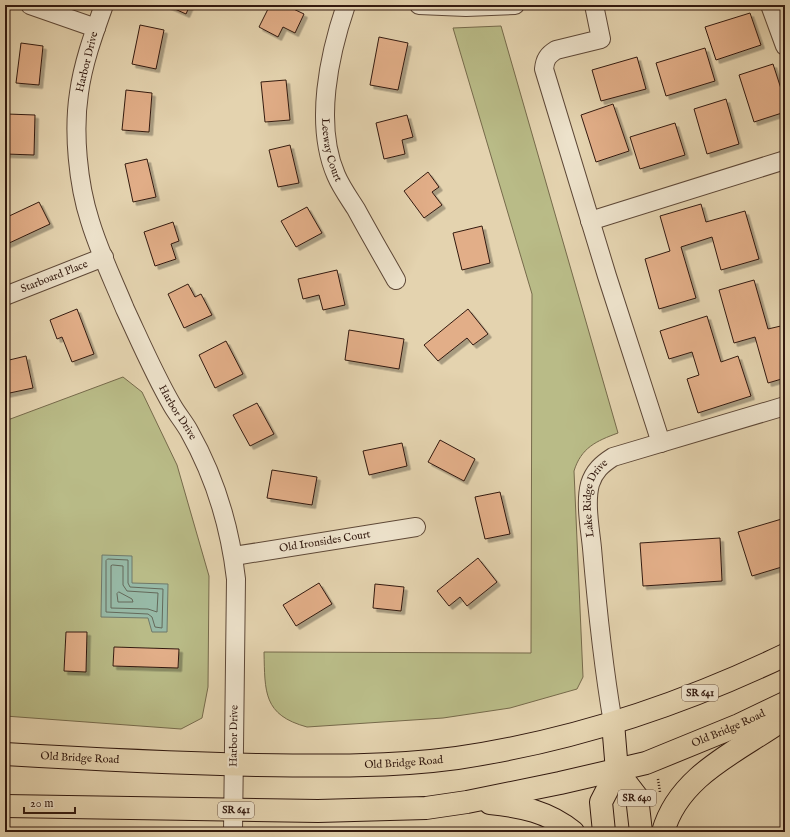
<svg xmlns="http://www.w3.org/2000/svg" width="790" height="837" viewBox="0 0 790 837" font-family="'IM FELL English',serif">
<defs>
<filter id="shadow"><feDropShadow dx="3.5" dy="3.5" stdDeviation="0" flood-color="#0004"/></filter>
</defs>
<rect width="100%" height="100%" fill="#e4d3af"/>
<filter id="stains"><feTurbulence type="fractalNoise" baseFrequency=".005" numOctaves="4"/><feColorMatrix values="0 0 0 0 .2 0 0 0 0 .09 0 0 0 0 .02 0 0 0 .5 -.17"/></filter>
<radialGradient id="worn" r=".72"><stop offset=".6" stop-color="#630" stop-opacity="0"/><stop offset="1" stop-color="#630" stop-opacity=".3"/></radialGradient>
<path fill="#b9bb87" stroke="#766a4b" d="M501 26 618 433C596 441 581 448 574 471L583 677 577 689 510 708 443 718 307 727C263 715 265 692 264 652L531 653 532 294 453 28Z
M123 377 142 392 177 465 209 576 208 687 202 718 181 729 5 716V421Z"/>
<path fill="#97b9a6" stroke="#6f796a" d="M102 555 132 556V583L168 584 167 632H152L148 618 101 617Z"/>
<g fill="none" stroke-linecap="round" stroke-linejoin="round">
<path stroke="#64695a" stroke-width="1" d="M108 559 128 560V583L130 587 163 589 162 628 155 627 152 617 148 614 106 612V561Z
M113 565 123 566V585L127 591 158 593 157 612 148 609 111 608V566Z
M119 592 132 599 133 602H118L117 594Z"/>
</g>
<path fill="#e2ae88" stroke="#32190f" filter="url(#shadow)" d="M166 5H190L186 14Z
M270 5H285L304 14 295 33 283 27 278 37 259 27Z
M750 13 761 45 716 60 705 27Z
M140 25 164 30 156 69 132 64Z
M379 37 408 43 398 90 370 85Z
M21 43 43 46 39 85 16 83Z
M705 48 715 81 666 96 656 63Z
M637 57 646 89 601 101 592 70Z
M773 64 785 101V112L754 122 739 75Z
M286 80 290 120 265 122 261 82Z
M126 90 152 93 149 132 122 130Z
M726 99 739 144 707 154 694 109Z
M613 104 629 151 596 162 581 115Z
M7 114 35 115 34 155 6 154Z
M407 115 413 137 402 140 405 154 384 159 376 123Z
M675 123 685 155 640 169 630 137Z
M290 145 299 183 278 187 269 150Z
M147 159 156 197 133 202 125 164Z
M428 172 439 187 432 192 442 205 424 218 404 191Z
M39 202 50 224 5 245V218Z
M701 204 706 222 745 211 759 259 721 270 712 237 681 247 696 298 659 309 645 259 670 251 660 216Z
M307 207 322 233 296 247 281 221Z
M173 222 179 241 171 244 176 259 155 266 144 232Z
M482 226 490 263 462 270 453 233Z
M337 270 345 305 323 310 319 295 303 299 298 279Z
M754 280 768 329 785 325V378L768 383 755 337 734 343 719 290Z
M188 284 195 297 201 294 212 315 184 328 168 294Z
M77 309 94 354 72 362 62 337 57 339 50 320Z
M468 309 488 334 473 345 467 338 438 361 424 345Z
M707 316 721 362 738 356 751 396 698 413 687 379 699 375 692 352 669 359 660 331Z
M349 330 404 339 399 369 345 360Z
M226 341 243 374 215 388 199 355Z
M26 356 33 388 5 394V361Z
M257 403 274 434 250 446 233 415Z
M440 440 475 459 464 481 428 462Z
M402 443 407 466 369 475 363 451Z
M272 470 317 477 312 505 267 498Z
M500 492 510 534 485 539 475 497Z
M785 518V566L752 576 738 532Z
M720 538 722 581 643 586 640 543Z
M478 558 497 582 467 606 460 597 449 606 437 591Z
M319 583 332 604 296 626 283 605Z
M375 584 404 587 401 611 373 608Z
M66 632H87L86 672 64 671Z
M114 647 179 649 178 668 113 666Z"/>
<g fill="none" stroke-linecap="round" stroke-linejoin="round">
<g stroke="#5e4837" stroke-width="20">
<g id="minor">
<path d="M30 5 96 28"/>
<path id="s1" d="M104 5C94 33 83 63 79 93 73 132 78 184 90 221 99 251 113 280 125 309 140 341 154 374 172 405 177 414 184 422 189 431 215 477 230 527 236 579L233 832"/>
<path id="s2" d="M346 5C329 55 314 124 336 175 341 187 349 198 356 209 369 233 383 257 396 280"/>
<path d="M419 5 466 7 515 5"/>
<path d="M594 5 601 39 556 50C548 55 545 59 544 69L607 276 661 443"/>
<path d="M770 5 785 46"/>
<path d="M590 221 785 160"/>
<path id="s3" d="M5 296 104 257"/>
<path id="s4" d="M234 556 416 527"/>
<path id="s5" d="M613 723C603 665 597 607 592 548 590 528 585 503 590 484 594 471 602 464 613 457L785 406"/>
</g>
</g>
<g stroke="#32190f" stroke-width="24">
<g id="major">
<path id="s6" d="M5 754C89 759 173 763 257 765 324 766 391 767 457 758 572 741 681 705 785 655"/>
<path d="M617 771 637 797 641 832"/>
<path d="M490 803C521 806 549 812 573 832"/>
<path id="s7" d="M5 806 318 811 426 808 467 802 560 783 646 763 739 725 785 703"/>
<path d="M604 832 601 802 617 771 613 723"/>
<path d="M663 832C679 774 741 750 785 718"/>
</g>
</g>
<path stroke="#32190f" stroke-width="2.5" stroke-dasharray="1 2" stroke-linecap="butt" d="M658 779 660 792"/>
<use href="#minor" stroke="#ede2cb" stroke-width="18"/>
<use href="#major" stroke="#e4d3af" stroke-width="22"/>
</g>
<g text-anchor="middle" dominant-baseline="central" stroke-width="4" stroke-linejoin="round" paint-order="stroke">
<g fill="#ede2cb" stroke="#6a5547" stroke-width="1">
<rect x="682" y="685" width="36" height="16" rx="3"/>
<rect x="618" y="790" width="38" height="16" rx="3"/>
<rect x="218" y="802" width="36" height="16" rx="3"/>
</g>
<g font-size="10" font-weight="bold" fill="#32190f">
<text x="700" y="693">SR 641</text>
<text x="637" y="798">SR 640</text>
<text x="236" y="810">SR 641</text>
</g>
<g font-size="11" fill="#32190f" stroke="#ede2cb">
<text transform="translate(87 62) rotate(-76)">Harbor Drive</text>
<text stroke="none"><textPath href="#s2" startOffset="148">Leeway Court</textPath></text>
<text stroke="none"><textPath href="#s3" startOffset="53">Starboard Place</textPath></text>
<text stroke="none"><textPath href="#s1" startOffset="432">Harbor Drive</textPath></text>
<text stroke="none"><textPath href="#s5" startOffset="228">Lake Ridge Drive</textPath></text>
<text stroke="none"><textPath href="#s4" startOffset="92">Old Ironsides Court</textPath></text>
<text stroke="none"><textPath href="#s7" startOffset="735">Old Bridge Road</textPath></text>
<text transform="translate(234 736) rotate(-89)">Harbor Drive</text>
<text stroke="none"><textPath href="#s6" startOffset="75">Old Bridge Road</textPath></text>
<text stroke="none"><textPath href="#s6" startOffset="399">Old Bridge Road</textPath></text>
</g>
</g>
<rect width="790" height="837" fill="none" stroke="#e4d3af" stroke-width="20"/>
<rect x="6" y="6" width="778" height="825" fill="none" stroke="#32190f" stroke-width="2"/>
<rect x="10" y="10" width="770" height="817" fill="none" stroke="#32190f"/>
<path d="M24 807v6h51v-6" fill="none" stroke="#32190f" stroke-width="2"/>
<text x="30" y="807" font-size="12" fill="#32190f" stroke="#ede2cb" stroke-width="3" paint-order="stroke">20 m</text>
<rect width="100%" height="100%" filter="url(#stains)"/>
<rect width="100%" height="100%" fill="url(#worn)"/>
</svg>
